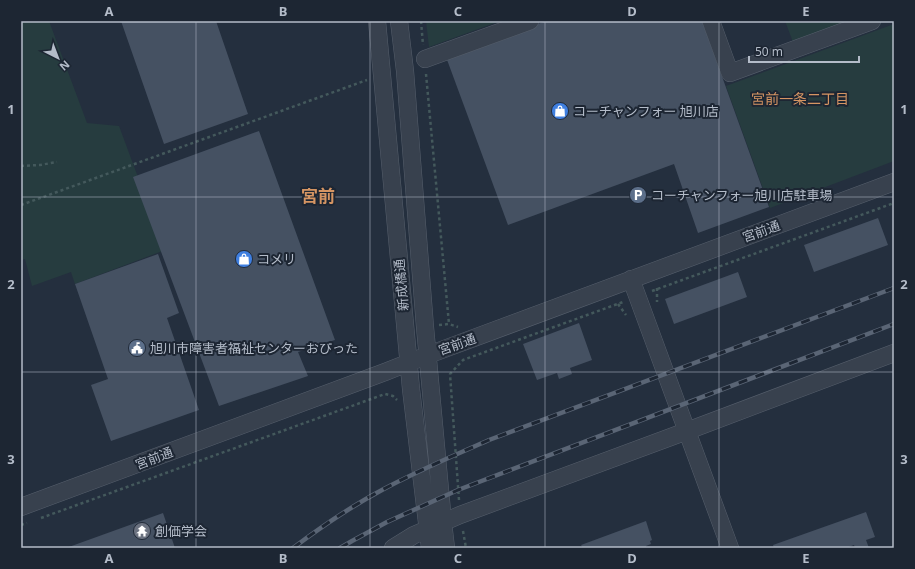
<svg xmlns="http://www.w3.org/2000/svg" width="915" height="569" viewBox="0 0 915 569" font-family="'Noto Sans','Noto Sans JP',sans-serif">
<rect width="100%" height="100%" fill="#242f3e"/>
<path fill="#263c3f" d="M21 21H49L87 123 119 126 165 250 75 284 71 272 32 286 25 259 21 260Z
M426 21H500L429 47Z
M785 21H851L793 42Z
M894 24V161L770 208 726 86Z"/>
<path fill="#455162" d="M121 21H216L248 114 164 144Z
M546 21H702L769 207 698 233 674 164 508 225 446 57Z
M259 131 335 340 298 352 308 376 219 406 133 177Z
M878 218 888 245 814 272 804 245Z
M158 254 179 313 167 318 199 410 111 441 91 385 108 379 75 284Z
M738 272 747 297 674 324 665 299Z
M579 323 592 360 570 368 572 374 559 379 557 373 537 380 523 344Z
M866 512 875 537 866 540 869 548H855L854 545 846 548H774L773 545Z
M163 513 175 548H66Z
M646 521 652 540 650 541 651 544 646 546V548H583L581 545Z"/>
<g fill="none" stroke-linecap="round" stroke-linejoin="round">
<g stroke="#565f6c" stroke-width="18">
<path id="minor" d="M377 21 411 389 430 548
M399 21 405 71 425 327 443 522 446 548
M711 21 730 73 872 21
M425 59 530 21
M631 279 730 548
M21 507 385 372 428 355 894 182
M393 548 414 535 460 515 687 431 894 353"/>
</g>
<path stroke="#44595c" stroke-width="2.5" stroke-dasharray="3 3" stroke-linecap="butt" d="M421 21 423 45
M426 74 449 324
M21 166 40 165 57 162
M21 205 367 80
M657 288V302
M652 291 894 203
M618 304 626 315
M439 325 449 324 458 327
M459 500 450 374 463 360 623 302
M41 518 385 394 393 396 397 400
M21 525 27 523
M463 531 466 548"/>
<use href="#minor" stroke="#38414e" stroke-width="17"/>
<g stroke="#5a6575" stroke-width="4.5">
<path id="rail" d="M293 548C321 527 350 507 382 490 417 471 453 456 489 440L894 288
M340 548 352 541 387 522 458 490 894 324"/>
</g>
<use href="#rail" stroke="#1d2633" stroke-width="3" stroke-dasharray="9" stroke-linecap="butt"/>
</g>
<path fill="none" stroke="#b4bcc9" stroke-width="1" stroke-opacity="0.55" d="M196 21V548M370 21V548M545 21V548M719 21V548M21 197H894M21 372H894"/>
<defs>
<g id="shop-disc" transform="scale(0.9)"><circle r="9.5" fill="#3f7fe0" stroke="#1d2633"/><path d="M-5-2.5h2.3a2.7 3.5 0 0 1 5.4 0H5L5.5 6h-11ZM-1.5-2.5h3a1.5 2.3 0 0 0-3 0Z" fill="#fff"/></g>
<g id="parking-disc" transform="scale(0.9)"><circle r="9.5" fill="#5c6f8a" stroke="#1d2633"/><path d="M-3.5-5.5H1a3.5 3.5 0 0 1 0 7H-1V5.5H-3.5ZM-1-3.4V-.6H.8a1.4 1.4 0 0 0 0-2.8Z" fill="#fff"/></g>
<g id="civic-disc" transform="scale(0.9)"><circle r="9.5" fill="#5c6f8a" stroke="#1d2633"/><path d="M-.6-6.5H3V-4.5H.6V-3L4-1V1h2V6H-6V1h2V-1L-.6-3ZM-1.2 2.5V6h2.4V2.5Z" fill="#fff"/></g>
<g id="temple-disc" transform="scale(0.9)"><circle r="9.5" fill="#6b7280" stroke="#1d2633"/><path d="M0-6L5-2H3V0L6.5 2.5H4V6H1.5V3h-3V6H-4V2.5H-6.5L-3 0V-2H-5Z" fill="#fff"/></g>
</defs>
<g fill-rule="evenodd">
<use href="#shop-disc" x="560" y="111"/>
<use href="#parking-disc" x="638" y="195"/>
<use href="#shop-disc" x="244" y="259"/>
<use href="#civic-disc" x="137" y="348"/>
<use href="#temple-disc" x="142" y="531"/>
</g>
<g text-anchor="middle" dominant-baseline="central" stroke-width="4" stroke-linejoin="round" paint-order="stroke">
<g font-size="13" fill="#b4bcc9" stroke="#1d2633" text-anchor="start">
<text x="573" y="111">コーチャンフォー 旭川店</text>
<text x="651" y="195">コーチャンフォー旭川店駐車場</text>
<text x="257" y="259">コメリ</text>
<text x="150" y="348">旭川市障害者福祉センターおぴった</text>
<text x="155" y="531">創価学会</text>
</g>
<g font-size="13" fill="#b4bcc9" stroke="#1d2633">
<text transform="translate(761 231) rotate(-20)">宮前通</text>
<text transform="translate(401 285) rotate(-95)">新成橋通</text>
<text transform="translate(457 344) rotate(-20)">宮前通</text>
<text transform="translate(154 458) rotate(-21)">宮前通</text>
</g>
<g font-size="14" fill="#d59563" stroke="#1d2633">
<text x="800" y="98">宮前一条二丁目</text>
</g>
<g font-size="17" font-weight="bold" fill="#d59563" stroke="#1d2633">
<text x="318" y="195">宮前</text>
</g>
</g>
<rect width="915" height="569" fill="none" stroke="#1d2633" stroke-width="44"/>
<g transform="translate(58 58) rotate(138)" stroke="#1d2633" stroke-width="3" paint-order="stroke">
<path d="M0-3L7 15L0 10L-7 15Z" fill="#b4bcc9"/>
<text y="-6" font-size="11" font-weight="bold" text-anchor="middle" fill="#b4bcc9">N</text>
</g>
<path d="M749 56v6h110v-6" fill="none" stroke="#b4bcc9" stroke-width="2"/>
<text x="755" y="56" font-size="12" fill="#b4bcc9" stroke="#1d2633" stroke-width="3" paint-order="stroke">50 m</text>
<rect x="22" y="22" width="871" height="525" fill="none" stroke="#b4bcc9" stroke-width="1.5"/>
<g font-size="13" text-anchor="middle" font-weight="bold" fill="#b4bcc9">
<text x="109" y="16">A</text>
<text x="283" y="16">B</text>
<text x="458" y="16">C</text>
<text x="632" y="16">D</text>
<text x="806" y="16">E</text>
<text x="11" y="114">1</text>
<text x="904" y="114">1</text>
<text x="11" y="289">2</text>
<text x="904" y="289">2</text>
<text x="11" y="464">3</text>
<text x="904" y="464">3</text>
<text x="109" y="563">A</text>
<text x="283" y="563">B</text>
<text x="458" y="563">C</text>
<text x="632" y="563">D</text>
<text x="806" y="563">E</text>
</g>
</svg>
